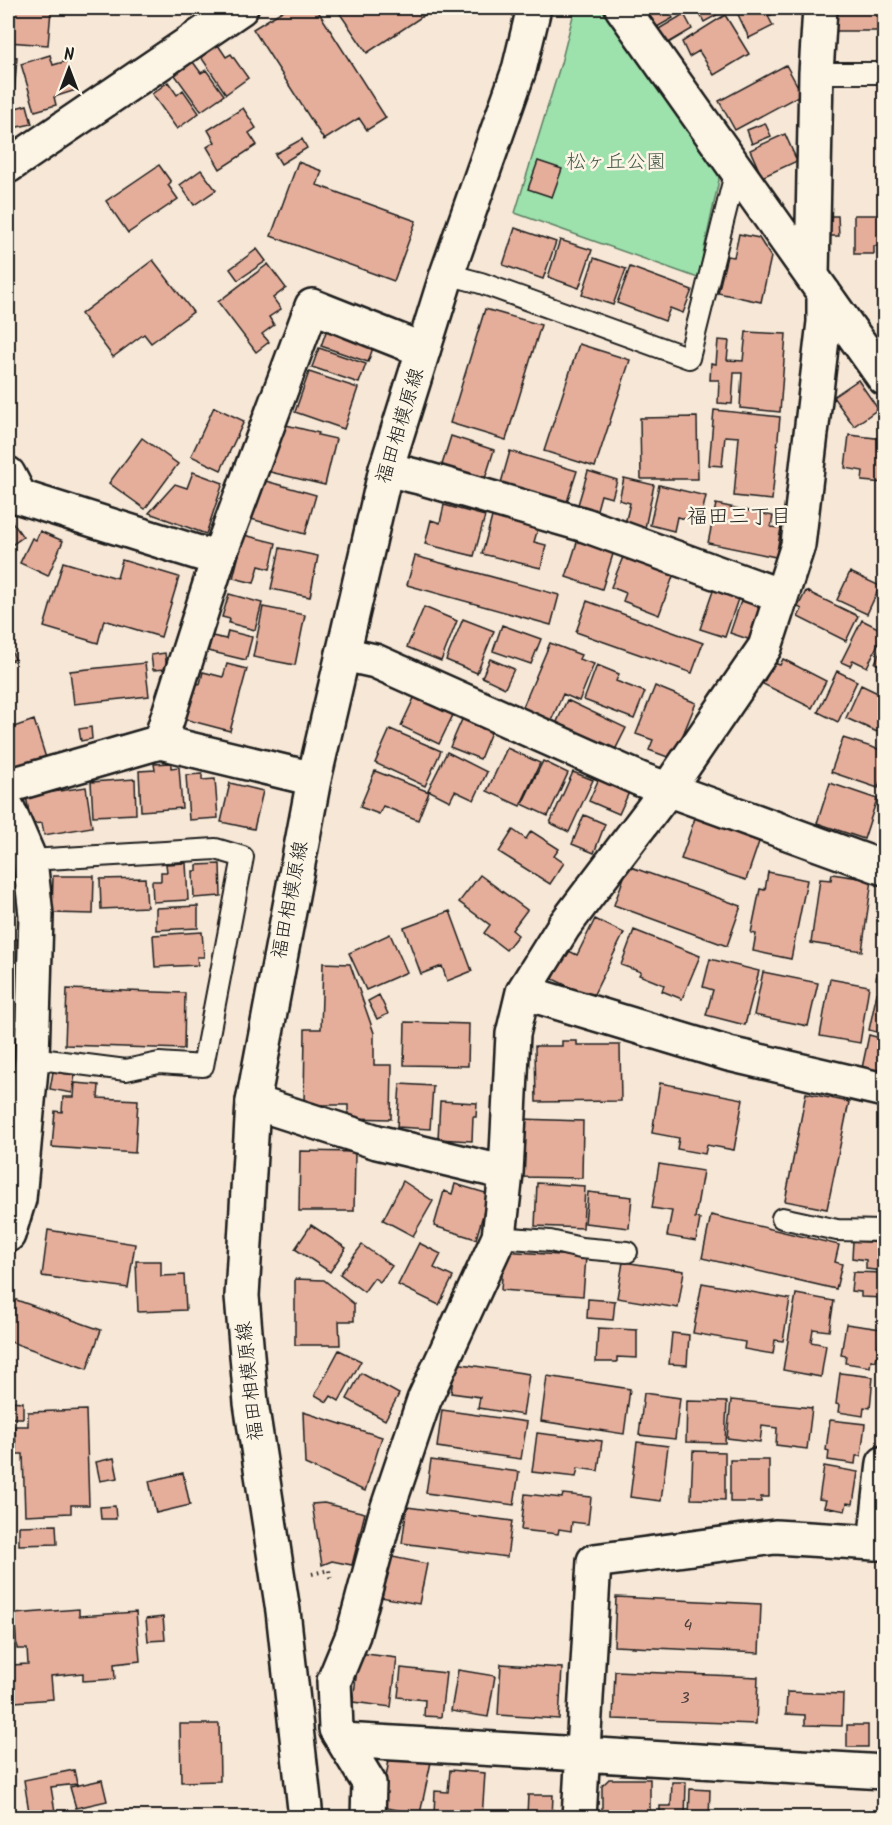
<svg xmlns="http://www.w3.org/2000/svg" width="892" height="1825" viewBox="0 0 892 1825" font-family="Kalam,'Klee One',sans-serif">
<rect width="100%" height="100%" fill="#f7e7d6"/>
<filter id="ink" filterUnits="userSpaceOnUse"><feTurbulence type="fractalNoise" baseFrequency=".0167" numOctaves="2"/><feDisplacementMap in="SourceGraphic" scale="12" xChannelSelector="R" yChannelSelector="G"/><feConvolveMatrix kernelMatrix="1 2 1 2 8 2 1 2 1" color-interpolation-filters="sRGB"/></filter>
<g filter="url(#ink)">
<path fill="#9de1ac" stroke="#5c7e64" stroke-width="1.5" d="M575 8H607L717 165 719 180 698 278 515 213 561 63Z"/>
<path fill="#e5ae9b" stroke="#1c1c1c" stroke-width="1.5" d="M8 8 51 10 48 45 8 42Z
M287 8H316L386 118 367 130 359 118 324 140 253 29Z
M336 8H435L367 53Z
M661 8H667L673 18 657 27 649 15Z
M703 8H722L724 11 704 22 698 10Z
M735 8H787L768 16 773 26 749 38Z
M834 8H880V31H834Z
M684 14 692 29 665 45 657 30Z
M725 15 749 54 714 75 699 51 689 57 682 42Z
M218 45 226 57 231 54 248 78 226 94 201 57Z
M50 55 53 65 67 61 76 90 54 97 56 105 35 111 21 64Z
M8 56 17 57 14 96H8Z
M193 62 201 73 206 70 224 95 201 111 175 75Z
M786 65 802 94 735 130 719 101Z
M168 82 177 95 183 90 199 113 177 129 152 94Z
M27 105 32 124 8 129V110Z
M243 108 256 128 249 133 257 145 220 169 207 147 215 142 208 130Z
M765 123 771 136 752 144 747 130Z
M785 134 797 161 762 177 750 150Z
M302 139 307 148 281 164 275 154Z
M538 161 562 169 552 197 528 189Z
M298 162 322 171 317 185 416 221 394 281 271 236Z
M159 165 171 182 168 185 178 199 128 233 106 201Z
M201 170 216 190 194 205 180 185Z
M854 215H884V246H874V254H854Z
M828 216H838L839 236H828Z
M515 228 556 242 543 279 503 265Z
M739 234 759 238 771 257 761 302 718 293 727 256 734 257Z
M560 240 592 250 579 288 548 277Z
M257 249 266 261 238 280 230 269Z
M594 258 626 269 613 305 582 295Z
M153 260 193 312 151 343 144 334 113 357 81 314Z
M268 264 286 288 273 298 281 309 269 317 274 325 262 334 269 342 256 352 218 302Z
M630 267 692 290 683 313 670 308 665 321 617 303Z
M485 309 541 325 506 440 450 423Z
M327 329 374 345 368 362 321 346Z
M746 332 786 334 780 412 740 408 742 373H734L732 404 718 403 719 380H710L711 363 716 364 718 340 729 341 727 360 743 361Z
M579 344 630 360 595 467 544 451Z
M319 348 366 364 359 383 312 367Z
M309 372 358 388 344 429 295 412Z
M858 380 878 409 854 426 833 397Z
M214 407 244 421 221 470 191 456Z
M714 410 780 417 772 500 734 496 739 437 725 436 722 466 709 465Z
M697 417 698 479H641L640 418Z
M282 424 319 433 318 435 336 439 325 485 270 472Z
M849 435 884 439V483L862 481 863 471 845 468Z
M451 436 494 450 484 482 441 468Z
M142 438 178 464 145 509 109 483Z
M510 451 577 471 567 502 501 483Z
M588 471 617 480 612 498 601 495 596 513 577 508Z
M193 472 223 483 206 534 149 513 175 484 187 488Z
M624 478 654 485 645 528 625 524 630 503 619 500Z
M262 480 316 495 305 534 251 519Z
M659 485 706 496 700 522 677 517 674 531 650 525Z
M716 504 773 516 771 527 781 528 776 557 708 543Z
M444 505 485 516 474 556 425 544 431 520 440 523Z
M8 516 23 537 9 547 12 552 8 556Z
M492 517 538 528 534 542 546 545 541 568 482 554Z
M40 531 63 541 48 576 20 563 32 538 36 540Z
M244 535 276 543 270 569 259 566 254 583 233 578Z
M578 539 614 551 602 589 566 577Z
M280 548 318 556 310 597 271 589Z
M625 552 675 571 659 615 623 601 626 593 611 587Z
M415 556 559 595 551 625 407 585Z
M122 560 179 577 161 637 104 620 98 643 44 627 63 562 117 578Z
M850 572 880 586 867 614 837 600Z
M714 588 739 596 725 637 700 629Z
M806 591 858 616 846 641 798 617 802 609 798 607Z
M229 594 262 603 255 630 229 623 230 619 222 617Z
M742 598 756 603 760 612 751 640 730 633Z
M587 601 703 643 692 673 576 632Z
M263 607 305 615 295 665 253 657Z
M424 607 457 621 441 661 407 647Z
M463 619 494 631 477 673 446 660Z
M862 620 884 631 867 667 853 660 850 666 841 662Z
M502 625 541 639 531 664 493 651Z
M228 631 252 637 246 660 208 651 212 636 226 639Z
M8 634 11 641 8 642 15 659 8 662Z
M884 642V667L875 663Z
M550 643 581 655 579 659 594 664 579 701 563 694 551 721 522 709Z
M165 653 167 669 153 670 151 655Z
M490 659 514 669 505 688 482 677Z
M783 659 826 681 812 708 763 684 774 663 780 665Z
M145 663 149 696 74 704 70 671Z
M227 664 247 669 230 731 184 719 194 683 200 684 203 672 223 677Z
M597 665 619 674 616 681 645 692 634 719 584 700Z
M837 671 857 681 838 722 818 712Z
M861 685 884 696V735L846 718Z
M655 686 696 703 673 759 649 750 653 740 636 734Z
M415 696 453 715 439 744 401 726Z
M567 700 626 728 614 752 556 724Z
M464 715 493 727 480 759 450 747Z
M34 720 46 758 8 770V729Z
M91 727 92 739 81 741 79 729Z
M390 729 441 751 425 786 375 763Z
M843 738 884 751V771L878 788 831 772Z
M507 748 540 763 520 806 487 791Z
M447 752 487 772 474 800 455 791 450 801 428 790Z
M543 761 568 773 548 816 522 804Z
M171 763V768L179 767 182 808 141 811 139 771 155 770 154 764Z
M375 771 429 792 418 820 383 806 379 814 360 807Z
M573 772 593 780 569 832 550 823Z
M202 774V780L215 779 218 818 189 820 186 775Z
M600 776 630 790 619 814 589 801Z
M135 779 136 814 93 816 91 782Z
M230 783 263 791 254 829 221 822Z
M830 783 877 799 864 839 817 823Z
M86 787 92 827 44 835 42 823 31 824 26 796Z
M584 815 605 824 594 853 572 844Z
M695 818 760 839 746 880 681 859Z
M513 830 526 839 531 831 559 849 554 856 564 863 550 884 499 852Z
M186 863 188 900 153 902 152 881H161V872H167L166 864Z
M220 864 221 896 194 898 193 871H197V865Z
M628 866 741 906 727 946 614 905Z
M768 872 807 880 791 959 753 951 756 934 751 933 760 889 765 890Z
M832 874 872 880 862 951 811 943 820 879 831 880Z
M480 875 527 910 512 930 518 935 506 950 484 933 490 925 459 902Z
M53 876H94L93 914 52 913Z
M145 878 147 907 101 909 100 879Z
M198 906V928L156 930V908Z
M450 911 472 971 447 981 442 966 421 974 404 928Z
M595 919 624 933 592 998 553 979 567 950 577 955Z
M634 930 700 956 682 999 662 991 664 985 639 975 641 972 621 965Z
M202 932 204 957H197L198 965 155 967 153 935Z
M390 934 407 972 366 990 349 953Z
M8 939H17L16 969H8Z
M883 949H884V981L876 979Z
M710 959 759 971 745 1025 706 1015 713 990 703 987Z
M323 963 350 964 374 1033V1065H392L391 1119 348 1118V1105H304L305 1029H321Z
M763 972 818 983 808 1026 754 1015Z
M830 979 869 986 860 1043 820 1036Z
M67 989 185 993 184 1049 65 1045Z
M877 993 884 995V1034L869 1030Z
M379 995 388 1014 377 1019 368 1001Z
M405 1022 469 1024 468 1066 404 1065Z
M8 1031 18 1032 15 1060 8 1059Z
M869 1035 884 1039V1077L861 1073Z
M562 1041H577V1045H620L621 1101 536 1102 535 1046H562Z
M53 1072 75 1075 72 1093 50 1089Z
M75 1083 99 1085 98 1098 138 1100 135 1153 52 1147 55 1111 62 1112 63 1097H74Z
M660 1083 743 1099 734 1150 707 1145 705 1154 677 1149 679 1138 652 1133Z
M400 1084 433 1086 430 1129 397 1127Z
M806 1093 849 1102 827 1209 785 1201Z
M440 1101 477 1103 476 1117H473L472 1141 438 1139Z
M521 1119 583 1121 582 1178 520 1177Z
M300 1151 355 1152 354 1211H299Z
M659 1164 703 1171 695 1218 700 1219 696 1241 667 1236 672 1211 652 1208Z
M403 1181 433 1201 413 1236 383 1220Z
M537 1183 585 1186 583 1228 535 1226Z
M455 1184 489 1194 476 1239 434 1226 444 1191 452 1194Z
M588 1192 632 1197 629 1228 585 1223Z
M711 1215 839 1245 835 1262 842 1264 836 1289 702 1258Z
M311 1225 346 1248 330 1272 295 1249Z
M48 1230 135 1244 128 1288 42 1276Z
M853 1241 884 1243V1271L866 1269V1260L852 1258Z
M419 1243 441 1254 434 1268 453 1277 439 1305 398 1285Z
M362 1245 392 1266 380 1282 374 1278 364 1292 340 1274Z
M504 1251 586 1257 583 1296 501 1290Z
M136 1261H161V1276L184 1275 186 1310 138 1312Z
M623 1262 684 1271 678 1308 617 1298Z
M853 1272 884 1273V1298L861 1297V1292L851 1291Z
M295 1279 324 1280 354 1304V1321H339L340 1345H295Z
M702 1283 790 1299 783 1341 775 1340 773 1354 744 1349 745 1342 693 1333Z
M796 1294 834 1301 829 1331 813 1329 811 1342 826 1345 821 1377 783 1370Z
M8 1297 101 1330 87 1369 8 1341Z
M588 1299 615 1301 613 1320 587 1318Z
M846 1324 881 1329 876 1361 871 1360 870 1367 845 1363 846 1356 841 1355Z
M598 1328 637 1330V1358L617 1357V1362H596Z
M672 1333 689 1335 687 1365 669 1364Z
M339 1350 361 1361 339 1401 331 1396 327 1402 315 1395Z
M455 1363 529 1374 523 1415 478 1408 480 1397 451 1393Z
M361 1373 399 1394 385 1420 347 1399Z
M840 1373 873 1377 870 1408 864 1407 863 1416 838 1412 839 1405 836 1404Z
M547 1376 630 1389 624 1434 541 1421Z
M644 1393 680 1398 675 1439 639 1435Z
M731 1400 812 1408 807 1449 776 1445 777 1428 762 1426 760 1442 727 1438Z
M8 1401 23 1402V1418H8Z
M687 1401 727 1402 725 1443 686 1442Z
M86 1410 89 1505H71V1513L25 1515 23 1454H16L15 1426H28V1412Z
M442 1410 527 1422 521 1459 437 1447Z
M303 1412 382 1437 365 1491 305 1464Z
M830 1420 865 1424 861 1456H856L855 1464 828 1460 829 1451 826 1450Z
M537 1433 602 1441 598 1471 578 1468 576 1477 532 1472Z
M637 1442 668 1446 661 1501 630 1497Z
M693 1451 725 1452V1500L691 1499Z
M114 1458 118 1478 100 1481 96 1462Z
M431 1460 519 1472 514 1505 426 1493Z
M730 1460H769V1497H761V1502H730Z
M824 1466 858 1472 853 1504 847 1503 845 1511 824 1507 826 1500 819 1499Z
M183 1473 190 1505 156 1513 149 1481Z
M525 1494 562 1498 563 1494 591 1497 588 1524 572 1522 571 1531 559 1529 558 1534 521 1530Z
M324 1503 365 1513 352 1565 332 1561 322 1565 312 1504Z
M115 1506 116 1519H101L100 1507Z
M407 1507 512 1521 507 1557 402 1543Z
M56 1525 57 1544 19 1545V1526Z
M383 1555 427 1564 419 1604 375 1596Z
M616 1597 761 1604 759 1653 614 1646Z
M79 1609V1616L136 1612 140 1661 114 1664 115 1679 83 1681V1673L51 1676 53 1699 15 1702 12 1665 28 1664 27 1649H17L14 1614Z
M163 1617 165 1640 148 1641 146 1619Z
M8 1618H10L13 1650 8 1651Z
M359 1653 397 1658 391 1707 353 1702Z
M501 1664 562 1668 559 1719 498 1715Z
M401 1668 446 1673 441 1717 424 1716 425 1700 398 1697Z
M458 1670 495 1676 488 1717 451 1711Z
M615 1671 758 1677 756 1724 613 1719Z
M787 1692 843 1694 842 1726 805 1725V1715L786 1714Z
M180 1724H219L220 1781 181 1782Z
M847 1725H868V1747H847Z
M390 1754 431 1762 420 1814 381 1807Z
M74 1770 77 1784 51 1787 56 1818H30L24 1780Z
M450 1770 485 1773 482 1818 434 1815 435 1791 448 1792Z
M609 1779H650V1818H602V1786Z
M102 1780 107 1801 76 1808 70 1787Z
M672 1782H686L685 1818H660V1806H671Z
M690 1789 710 1790 709 1818H689Z
M528 1795H553L552 1818H494V1814L527 1815Z
M119 1811V1818H71L70 1814Z"/>
<g fill="none" stroke-linecap="round" stroke-linejoin="round">
<g stroke="#1c1c1c" stroke-width="24">
<path id="lane" d="M816 73H884
M447 274 481 283 689 358 736 170
M30 860 216 849 243 857 203 1066 159 1063 126 1070 32 1058
M782 1218 837 1230 884 1231
M499 1237 550 1241 581 1248 627 1252"/>
</g>
<g stroke="#1c1c1c" stroke-width="38">
<path id="street" d="M622 8 884 378
M8 166 241 8
M812 276 816 73 820 8
M386 469 419 477 585 525 781 596
M8 474 20 497 218 559
M343 654 375 661 642 780 884 868
M160 742 218 559 312 306 423 350
M8 786 160 742 314 779
M8 809 30 860 36 915 32 1058 19 1199 8 1235
M523 992 729 1054 884 1090
M253 1102 377 1142 506 1173
M884 1463 875 1543H884
M343 1740 884 1772
M368 1818 369 1783 336 1729 334 1681 353 1635 385 1516 424 1400 499 1237 506 1173 513 1034 523 992 564 926 668 789 765 647 798 545 824 322V293
M579 1818 594 1561 775 1537 875 1543"/>
</g>
<g stroke="#1c1c1c" stroke-width="38">
<path id="secondary" d="M306 1818 283 1611 251 1403 242 1296 253 1102 314 779 386 469 447 274 519 70 534 8"/>
</g>
<path stroke="#1c1c1c" stroke-width="4" stroke-dasharray="1.5 4.5" stroke-linecap="butt" d="M312 1574 329 1570 331 1582"/>
<use href="#lane" stroke="#fcf5e5" stroke-width="20"/>
<use href="#street" stroke="#fcf5e5" stroke-width="33"/>
<use href="#secondary" stroke="#fcf5e5" stroke-width="33"/>
</g>
</g>
<g text-anchor="middle" dominant-baseline="central" stroke-width="5" stroke-linejoin="round" paint-order="stroke">
<g font-size="16" fill="#4e403c">
<text x="688" y="1625">4</text>
<text x="685" y="1698">3</text>
</g>
<g font-size="20" fill="#435747" stroke="#fcf5e5">
<text x="616" y="163">松ヶ丘公園</text>
</g>
<g font-size="20" fill="#1c1c1c" stroke="#fcf5e5">
<text transform="translate(401 426) rotate(-73)">福田相模原線</text>
<text transform="translate(291 900) rotate(-79)">福田相模原線</text>
<text transform="translate(251 1381) rotate(-96)">福田相模原線</text>
</g>
<g font-size="21" fill="#1c1c1c" stroke="#fcf5e5">
<text x="739" y="517">福田三丁目</text>
</g>
</g>
<rect width="892" height="1825" fill="none" stroke="#fcf5e5" stroke-width="30"/>
<rect x="15" y="15" width="862" height="1795" fill="none" stroke="#1c1c1c" stroke-width="2" filter="url(#ink)"/>
<g transform="translate(69 69)" stroke="#fcf5e5" stroke-width="4.5" paint-order="stroke">
<path d="M0-4.5L10 22L0 15L-10 22Z" fill="#1c1c1c"/>
<text y="-9" font-size="16" font-weight="bold" text-anchor="middle" fill="#1c1c1c">N</text>
</g>
</svg>
